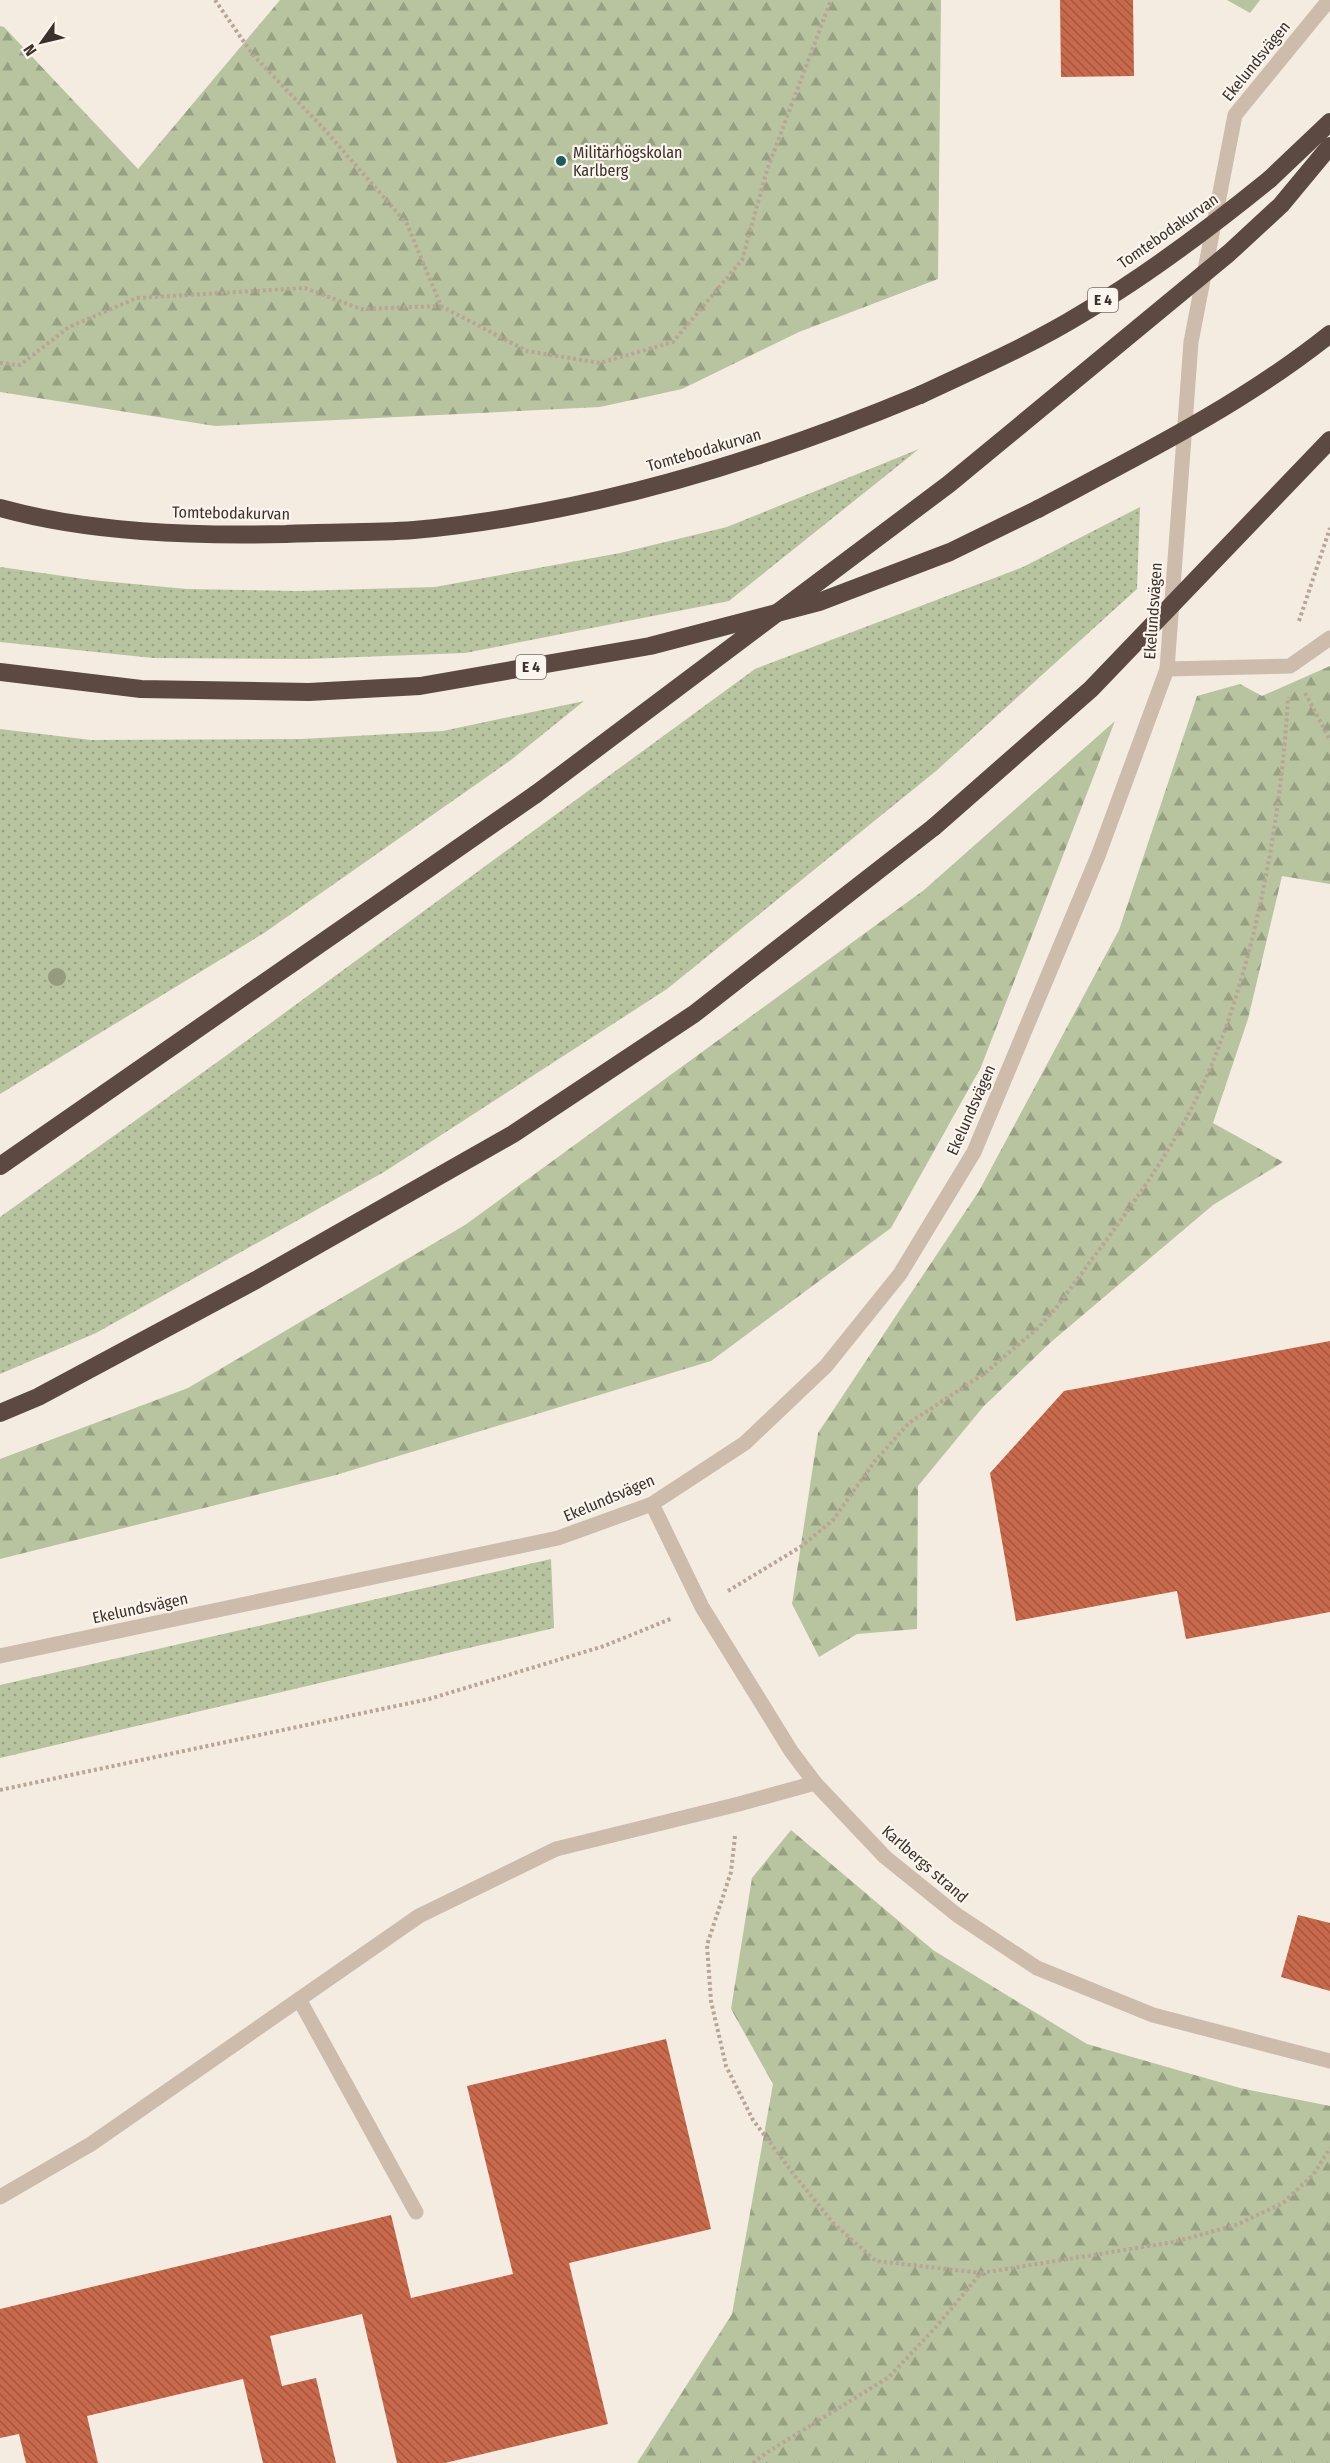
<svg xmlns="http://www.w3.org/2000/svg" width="1330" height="2463" viewBox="0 0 1330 2463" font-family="'Fira Sans Condensed',sans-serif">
<defs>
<pattern id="grass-dots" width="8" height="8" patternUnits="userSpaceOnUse" patternTransform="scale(1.5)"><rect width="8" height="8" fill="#b8c4a0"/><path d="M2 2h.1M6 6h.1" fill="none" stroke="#97a083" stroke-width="1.8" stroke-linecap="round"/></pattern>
<pattern id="forest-firs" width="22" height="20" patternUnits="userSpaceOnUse" patternTransform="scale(1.5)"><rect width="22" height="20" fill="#b8c4a0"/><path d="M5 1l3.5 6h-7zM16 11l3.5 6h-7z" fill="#97a083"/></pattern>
<pattern id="building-back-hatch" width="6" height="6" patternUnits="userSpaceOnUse" patternTransform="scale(1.5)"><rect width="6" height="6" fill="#c8694b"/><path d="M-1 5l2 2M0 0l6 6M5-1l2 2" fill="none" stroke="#a4573f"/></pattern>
</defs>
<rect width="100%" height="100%" fill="#f4ebe1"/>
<path fill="url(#grass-dots)" d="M919 449 729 601 465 653 307 659 153 658 0 642V567L91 580 187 589 298 591 435 587 620 553 727 527Z
M1140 507 1137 589 936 771 667 989 384 1172 96 1333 0 1374V1217L216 1063 755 669 1023 567Z
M584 701 511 760 264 933 0 1094V729L91 740 302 739 443 731Z
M551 1559 554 1628 0 1758V1685Z"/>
<path fill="url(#forest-firs)" d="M280 0H941L938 279 799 332 682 389 600 407 215 426 0 392V26L4 27 138 169Z
M1227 0H1260L1250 13Z
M1330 666V884L1282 876 1248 1019 1213 1123 1283 1162 1213 1205 1051 1342 983 1407 918 1486 917 1629 857 1634 819 1657 792 1604 818 1433 979 1191 1119 930 1197 696 1240 684 1262 696Z
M1115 721 981 1067 891 1228 711 1361 336 1475 0 1559V1459L188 1388 465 1225 924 890Z
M791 1830 933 1950 1087 2044 1240 2088 1330 2106V2463H637L732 2314 773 2084 731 2009 752 1878Z"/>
<path fill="url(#building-back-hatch)" d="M1060 0H1133L1134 76 1061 77Z
M1330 1341V1612L1186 1639 1177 1591 1016 1621 990 1473 1064 1391Z
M1298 1915 1330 1923V1991L1281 1977Z
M666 2039 711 2229 569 2263 608 2424 445 2463H397L362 2314 270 2336 282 2386 316 2378 336 2463H263L243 2379 87 2416 98 2463H26L19 2434 0 2438V2309L391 2215 411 2298 513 2274 467 2086Z"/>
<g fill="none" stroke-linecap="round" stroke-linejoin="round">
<path stroke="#b9a596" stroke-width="4" stroke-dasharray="3 3" stroke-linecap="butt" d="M215 0 253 55 325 130 407 224 441 306 527 351 600 363 673 342 742 260 767 170 831 0
M0 363 20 365 69 327 137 298 305 288 361 309 441 306
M1299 621 1330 528
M1305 693 1330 740
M728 1591 802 1546 833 1520 875 1461 909 1423 985 1373 1038 1328 1056 1308C1107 1238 1164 1168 1201 1089 1254 974 1281 822 1288 697
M0 1790 429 1699 604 1646 673 1618
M735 1836 731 1872 707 1945 711 2001 726 2066 753 2120 795 2176 834 2224 876 2261 981 2273
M753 2463 766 2453 889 2377 936 2327 981 2273 1174 2242 1236 2225 1283 2203 1313 2175 1330 2148"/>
<path stroke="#cdbbac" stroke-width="15" d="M1167 669 1290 666 1330 638
M299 1999 416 2212
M0 2197 91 2144 419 1916 556 1849 739 1804 815 1783"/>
<path stroke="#cdbbac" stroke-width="15" d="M652 1504 702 1607 791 1751 815 1783 885 1857 957 1915 1037 1968 1153 2015 1330 2061
M0 1656 558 1538 652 1504 745 1443 826 1366 900 1274 974 1152 1098 856 1167 669 1191 342 1235 115 1329 0"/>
<path stroke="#5c4a42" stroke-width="18" d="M1270 179 1330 122
M0 508C90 533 193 536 286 534 329 532 372 533 414 530 588 514 759 462 920 395
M0 672 141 689 309 692 420 686 650 646 819 602 950 552 1038 509
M0 1166 536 794
M0 1413 38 1397 256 1280 513 1134 694 1014 934 827"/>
<path stroke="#5c4a42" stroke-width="18" d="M920 395C975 369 1031 345 1083 313 1149 274 1211 227 1270 179
M1038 509C1138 456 1241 405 1330 334
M536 794 949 484 1229 253 1281 205 1330 146
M934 827 1091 689 1330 440"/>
</g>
<circle fill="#969b7f" cx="57" cy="977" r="9"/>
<circle fill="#1f5a5e" stroke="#fbf5ee" stroke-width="2" cx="561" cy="161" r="6"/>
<g text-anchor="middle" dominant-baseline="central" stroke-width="4.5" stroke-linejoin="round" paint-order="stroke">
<g fill="#fbf5ee" stroke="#756b66" stroke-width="1.5">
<rect x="1088" y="288" width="30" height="24" rx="4.5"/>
<rect x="516" y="655" width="30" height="24" rx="4.5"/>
</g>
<g font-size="15" font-weight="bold" fill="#3b302b">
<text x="1103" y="300">E 4</text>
<text x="531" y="667">E 4</text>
</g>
<g font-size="16" fill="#3b302b" stroke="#fbf5ee">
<text transform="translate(1256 61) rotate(-51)">Ekelundsvägen</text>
<text transform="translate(1168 231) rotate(-35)">Tomtebodakurvan</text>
<text transform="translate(704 450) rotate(-16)">Tomtebodakurvan</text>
<text transform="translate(231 513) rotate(1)">Tomtebodakurvan</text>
<text transform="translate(1153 611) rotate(-86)">Ekelundsvägen</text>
<text transform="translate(971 1110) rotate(-66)">Ekelundsvägen</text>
<text transform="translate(609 1498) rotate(-23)">Ekelundsvägen</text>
<text transform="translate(140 1608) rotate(-12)">Ekelundsvägen</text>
<text transform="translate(925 1864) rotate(41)">Karlbergs strand</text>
</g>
<g font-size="16" fill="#3b302b" stroke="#fbf5ee" text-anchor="start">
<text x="573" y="152">Militärhögskolan<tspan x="573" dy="18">Karlberg</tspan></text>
</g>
</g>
<g transform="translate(42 42) rotate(236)" stroke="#fbf5ee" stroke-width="4.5" paint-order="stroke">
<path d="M0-4.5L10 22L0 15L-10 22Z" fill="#3b302b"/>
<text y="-9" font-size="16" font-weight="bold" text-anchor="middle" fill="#3b302b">N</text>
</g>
</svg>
